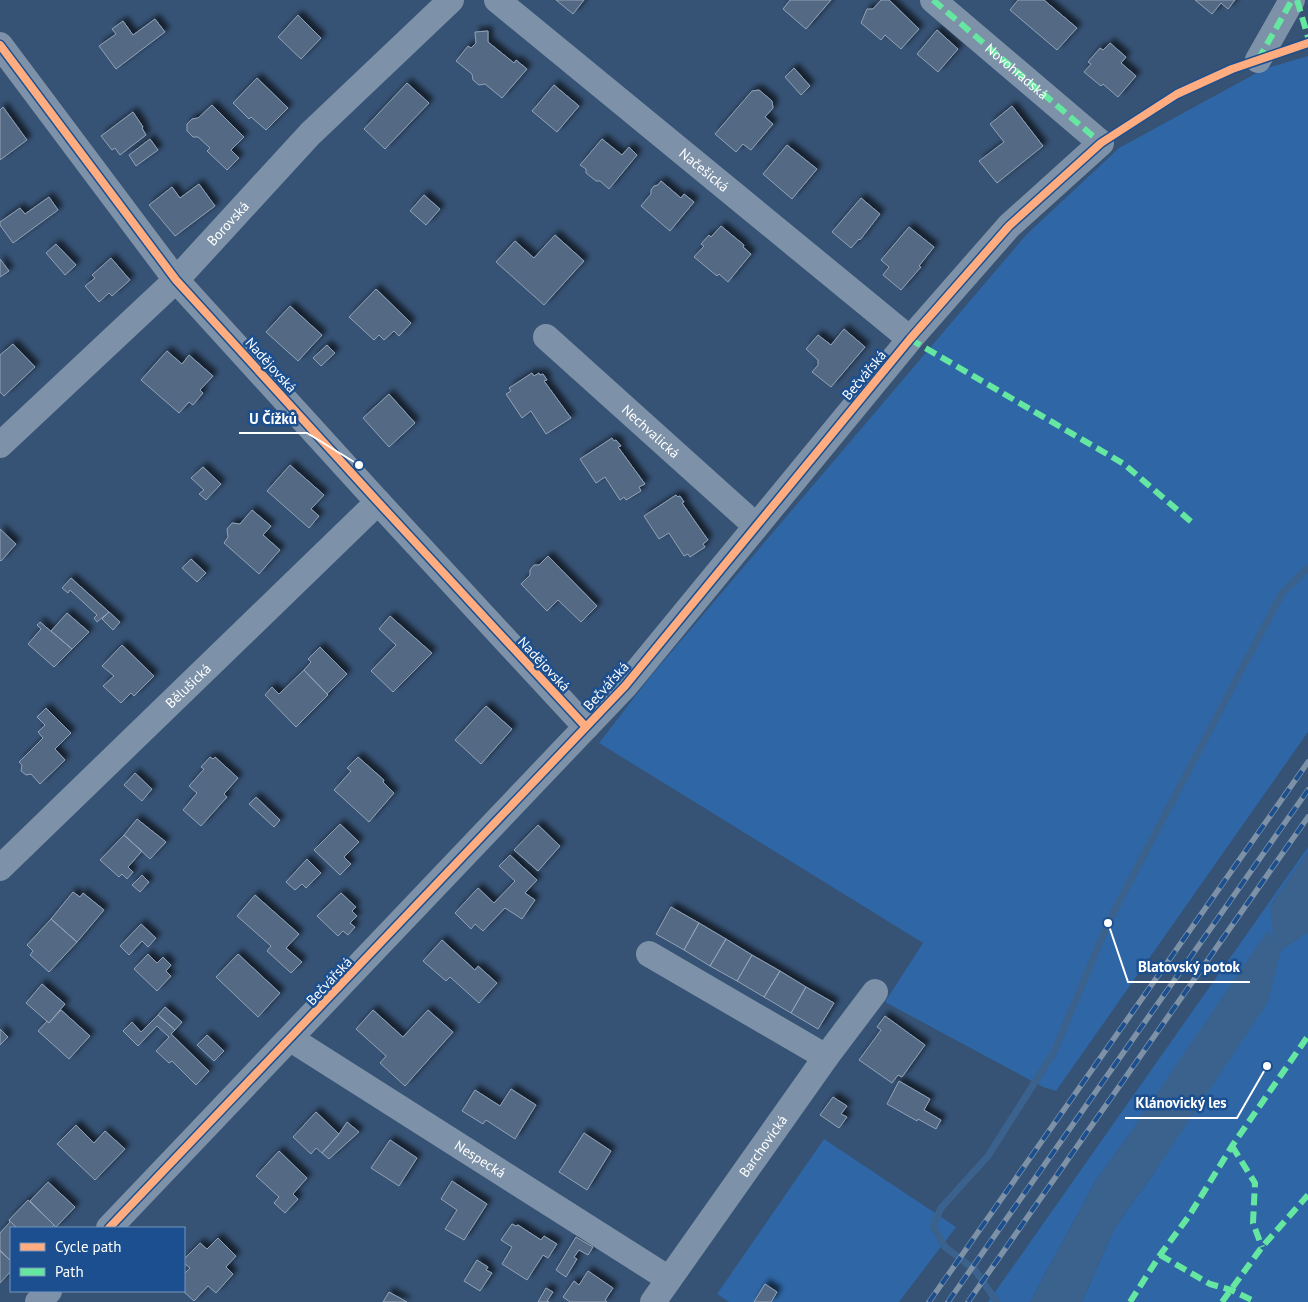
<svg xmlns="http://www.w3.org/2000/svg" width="1308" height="1302" viewBox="0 0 1308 1302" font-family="'PT Sans',sans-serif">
<defs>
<filter id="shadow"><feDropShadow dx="4.5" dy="-4.5" stdDeviation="2.5" flood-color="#0009"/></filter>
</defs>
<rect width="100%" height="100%" fill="#365274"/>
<path fill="#2f66a5" d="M1308 56V732L1056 1091 1043 1087 885 1002 923 943 599 743 650 677 1026 235 1119 148 1264 69Z
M1308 847V852L1270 906 1281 950 1308 932V1302H1082L1114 1229 1156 1170 1128 1136 1095 1182 1030 1302H988Z
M824 1139 956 1227 899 1302H729L717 1294Z"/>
<path fill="#3b618d" d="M1308 852V932L1281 950 1268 1002 1156 1170 1114 1229 1082 1302H1030L1095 1182 1128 1136 1268 930 1280 948 1273 936 1270 906Z"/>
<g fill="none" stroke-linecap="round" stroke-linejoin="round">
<path stroke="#3b618d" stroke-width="7" d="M997 1302 975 1270 945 1247 933 1226 941 1208 988 1156 1054 1052 1108 923 1282 593 1308 568"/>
</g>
<path fill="#526984" stroke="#92a2b6" filter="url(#shadow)" d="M556 0H584L573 14Z
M790 0H831L806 29 783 9Z
M881 0H889L919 29 901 49 885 35 881 40 861 23 867 9H873Z
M1018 0H1044L1077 28 1057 50 1010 10Z
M1195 0H1235L1228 9 1221 3 1212 14Z
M298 15 321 38 301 59 278 37Z
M155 19 165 32 116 69 99 46 116 34 112 29 123 21 133 35Z
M937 30 958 49 938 72 917 54Z
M488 31V42L514 63 516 60 527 69 502 98 485 84 479 85 473 80 472 74 456 61 468 46 471 48 476 43 475 32Z
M1110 43 1126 57 1121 63 1136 76 1118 97 1103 84 1101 86 1084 72 1091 64 1088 62 1100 48 1103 50Z
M794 68 810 86 801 95 785 77Z
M257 78 288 108 266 130 251 117 249 119 233 103Z
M407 83 429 103 385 149 364 129Z
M554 85 579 106 557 132 532 111Z
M759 90 772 101 773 108 765 117 773 124 751 150 743 144 736 152 715 134 752 91Z
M212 105 244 137 231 150 239 158 227 170 207 151 210 148 198 137H193L187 131V124L192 119 198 118Z
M1012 106 1043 146 997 183 979 161 1004 142 990 124Z
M3 107 27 140 0 160V110Z
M133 112 143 127 142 128 146 135 120 155 115 148 112 150 101 136Z
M150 139 158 150 136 166 129 155Z
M602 139 622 155 629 147 637 155 609 189 600 181H596L586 173V169L580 165Z
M787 145 817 169 792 199 763 174Z
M661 181 681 198 684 194 694 202 670 231 641 206 651 194V190L654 186 658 185Z
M199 184 215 206 175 236 149 205 172 187 180 198Z
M424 195 440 209 426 225 410 211Z
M49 197 58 210 13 243 0 225V222L20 208 25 214Z
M861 198 880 214 860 240 859 239 851 248 832 232Z
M721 226 744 245 743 247 751 254 728 282 719 274 717 276 694 257 704 246 701 244 709 235 711 237Z
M909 227 934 247 919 266 921 267 901 290 883 275 889 267 881 260Z
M555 235 584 261 544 305 496 262 515 241 534 258Z
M56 244 76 265 65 275 46 253Z
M111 258 130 280 112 296 109 293 99 302 85 286 95 278 92 275Z
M0 259 9 271 0 277Z
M376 289 411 323 399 336 394 331 384 340 379 335 374 340 349 317Z
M290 306 322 335 298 361 266 332Z
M844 329 865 347 831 387 812 372 818 365V360L806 349 818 335 831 345Z
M13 344 35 367 4 396 0 392V355Z
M327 345 335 353 321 366 313 358Z
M167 351 182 364 189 355 213 376 200 390 203 393 193 405 189 402 179 413 141 380Z
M532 373 534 376 539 373 540 375 543 374 547 380 544 381 571 418 546 434 531 411 522 418 506 394 511 391 509 388Z
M389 394 415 423 389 447 363 418Z
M612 438 614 441 616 440 621 446 618 447 645 484 639 487 641 491 626 500 624 497 620 500 605 477 596 483 580 459Z
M290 465 324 495 311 509 319 516 309 528 267 491Z
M203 467 221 484 206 500 199 494 204 490 191 478Z
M676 495 678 497 680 496 684 502 682 503 708 540 703 544 705 547 690 557 688 554 684 556 669 533 659 539 644 516Z
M252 510 271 526 263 535 280 550 259 574 224 543 228 537 227 529 232 523 240 524Z
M0 529 16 544 1 561 0 560Z
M548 556 597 606 581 622 558 600 547 611 521 584 530 575V570L534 565H539Z
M191 559 206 573 197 582 182 568Z
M71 578 109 612 97 622 94 618 97 615 70 590 68 593 62 588Z
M109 612 120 622 113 630 102 619Z
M67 613 89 632 72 649 51 631Z
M390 616 432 653 393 692 371 671 396 645 379 629Z
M40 622 72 649 54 667 28 644 41 629 37 625Z
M122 645 154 676 134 696 131 693 121 703 103 686 114 676 102 666Z
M320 647 347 674 327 694 304 670 311 662 308 659Z
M304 670 328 695 296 727 265 695 272 687 279 694Z
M486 706 512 729 481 764 455 740Z
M46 708 71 733 55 749 65 760 40 784 31 774 26 775 21 771 22 765 19 762 43 738 38 732 45 725 37 717Z
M210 757 213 759 215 757 238 778 224 794 227 797 201 826 183 810 197 793 189 786 204 769 201 767Z
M358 757 384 780 383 782 394 793 369 822 334 790 351 771 347 768Z
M135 773 152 789 142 801 124 785Z
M256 797 280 820 274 827 249 804Z
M137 819 166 842 150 859 124 835Z
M340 824 359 842 344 857 351 864 340 875 314 850Z
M538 825 560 846 538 871 514 850Z
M124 835 142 851 128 867 133 872 127 879 122 874 119 877 100 860Z
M510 855 537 880 525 893 535 900 522 919 505 908 483 931 475 924 471 929 455 913 478 888 494 903 515 881 499 866Z
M307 859 321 873 306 888 302 884 295 890 286 882Z
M142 875 149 882 140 892 132 885Z
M73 892 80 897 83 893 104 910 77 942 51 919Z
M341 893 356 907 352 911 357 916 350 923 355 927 348 935 343 931 338 936 317 916Z
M255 895 299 934 286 948 302 962 291 973 267 951 271 946 237 916Z
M671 907 699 923 684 950 656 934Z
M51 919 77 942 49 972 30 955 33 951 27 945Z
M699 923 726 939 710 966 684 950Z
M141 924 156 938 148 947 142 941 129 955 120 946Z
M726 939 752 955 737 981 710 966Z
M442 940 475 970 478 966 497 983 479 1003 450 977 446 981 423 961Z
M148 954 157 963 163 957 171 965 166 971 171 976 157 991 134 969Z
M238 954 280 993 258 1017 216 977Z
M752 955 780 971 764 997 737 981Z
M780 971 806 987 791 1013 764 997Z
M42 984 65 1004 49 1023 26 1003Z
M806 987 834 1003 818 1029 791 1013Z
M165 1007 182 1022 175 1030 158 1015Z
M61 1010 90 1036 69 1059 38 1031 47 1021 49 1023Z
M373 1010 403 1037 428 1010 453 1032 405 1086 380 1063 386 1056 356 1029Z
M158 1015 175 1030 171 1034 209 1071 196 1085 172 1061 169 1063 156 1051 169 1037 157 1026 138 1046 123 1031 132 1022 141 1032Z
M885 1016 925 1045 902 1077 898 1075 892 1083 859 1060 881 1030 877 1027Z
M0 1029 8 1037 0 1045Z
M207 1035 224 1051 214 1061 197 1045Z
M899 1081 930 1099 924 1110 941 1120 936 1129 918 1119 917 1121 887 1104Z
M511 1089 536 1105 515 1139 486 1120 483 1124 462 1111 475 1090 500 1106Z
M833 1097 847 1106 841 1114 847 1117 839 1128 820 1115Z
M316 1112 339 1134 322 1153 316 1148 311 1154 293 1137Z
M347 1122 359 1132 329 1159 322 1153 339 1134Z
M76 1125 94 1143 105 1131 125 1149 95 1180 57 1144Z
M584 1133 611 1151 587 1190 559 1172Z
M390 1140 417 1158 399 1186 371 1168Z
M279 1151 307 1178 293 1194 298 1199 285 1213 274 1203 279 1197 256 1176Z
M452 1181 487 1204 464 1240 445 1229 457 1210 441 1199Z
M48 1182 75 1207 56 1227 30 1201Z
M28 1200 54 1225 51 1228H17L9 1220Z
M9 1220 17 1228H11V1261L0 1250V1233L10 1222Z
M512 1224 516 1226 518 1225 541 1240 544 1236 557 1244 548 1258 543 1255 527 1280 502 1264 512 1247 501 1240Z
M576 1237 593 1247 588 1255 579 1250 574 1257 577 1259 566 1277 556 1270Z
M218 1238 236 1256 226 1267 233 1274 216 1293 208 1286 194 1301 183 1291 184 1274 190 1268 184 1263V1259L200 1243 207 1249Z
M0 1251 11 1261V1271L0 1283Z
M477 1260 488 1267 486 1270 492 1273 480 1291 464 1281Z
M588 1271 613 1288 605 1300 607 1302H570L563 1297 574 1281 579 1285Z
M765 1284 777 1292 771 1302H754Z
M546 1288 553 1292 547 1301 549 1302H538Z
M389 1292 407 1302H383Z"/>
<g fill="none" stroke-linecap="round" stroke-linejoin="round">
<g stroke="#7d92a8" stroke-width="26">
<path id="s1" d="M497 0 910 339"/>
<path d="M0 45 176 280 378 502 586 727"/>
<path d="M1258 60 1292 0"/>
<path id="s2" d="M546 337 756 526"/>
<path id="s3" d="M0 445 176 280 310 134 451 0"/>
<path id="s4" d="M0 868 378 502"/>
<path d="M649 954 826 1057"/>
<path id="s5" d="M291 1039 669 1279"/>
<path d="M109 1228 625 686 910 339 1009 226 1101 143 933 0"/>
<path d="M38 1302 49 1291"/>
<path id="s6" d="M653 1302 826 1057 875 992"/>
</g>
<g stroke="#7e92a7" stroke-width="5.5">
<path id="rail" d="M929 1302 1308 762
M948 1302 1308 790
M968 1302 1308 817"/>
</g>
<use href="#rail" stroke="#1b4f8f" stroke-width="4" stroke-dasharray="11" stroke-linecap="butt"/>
<g stroke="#66e7a1" stroke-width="6" stroke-dasharray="12 6" stroke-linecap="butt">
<path id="s7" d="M933 0 1101 143"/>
<path d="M1297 0 1308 37"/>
<path d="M1258 60 1292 0"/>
<path d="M910 339 1124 464 1195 525"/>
<path d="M1232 1146 1255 1183 1253 1223 1262 1247"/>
<path d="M1160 1255 1210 1284 1231 1290 1256 1302"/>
<path d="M1130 1302 1160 1255 1189 1216 1232 1146 1308 1036"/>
<path d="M1222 1302 1262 1247 1308 1195"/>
</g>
<g stroke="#1b4f8f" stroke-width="11">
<path id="cycleway" d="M0 45 176 280 378 502 586 727
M109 1228 625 686 910 339 1009 226 1101 143 1177 94 1232 69 1308 43"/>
</g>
<use href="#cycleway" stroke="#ffac80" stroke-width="8"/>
</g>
<g text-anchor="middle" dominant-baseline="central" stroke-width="5" stroke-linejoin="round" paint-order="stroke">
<g font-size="14" fill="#fff" stroke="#1b4f8f">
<text stroke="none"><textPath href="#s7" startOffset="110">Novohradská</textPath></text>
<text stroke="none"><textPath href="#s1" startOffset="268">Načešická</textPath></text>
<text stroke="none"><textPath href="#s3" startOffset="318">Borovská</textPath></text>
<text transform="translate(271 365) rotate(48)">Nadějovská</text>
<text transform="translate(864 375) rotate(-50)">Bečvářská</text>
<text stroke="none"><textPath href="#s2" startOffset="141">Nechvalická</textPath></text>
<text transform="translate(544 664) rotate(47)">Nadějovská</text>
<text stroke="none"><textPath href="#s4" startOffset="262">Bělušická</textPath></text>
<text transform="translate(606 686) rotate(-48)">Bečvářská</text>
<text transform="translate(329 981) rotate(-47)">Bečvářská</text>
<text stroke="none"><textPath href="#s6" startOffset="191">Barchovická</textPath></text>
<text stroke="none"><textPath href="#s5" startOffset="224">Nespecká</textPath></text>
</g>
</g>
<path fill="none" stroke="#fff" stroke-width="2" d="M359 465L307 433H239M1108 923L1128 982H1250M1267 1066L1237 1118H1125"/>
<g fill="#fff" stroke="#1b4f8f" stroke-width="2">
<circle cx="359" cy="465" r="5"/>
<circle cx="1108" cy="923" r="5"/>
<circle cx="1267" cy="1066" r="5"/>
</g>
<g font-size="15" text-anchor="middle" font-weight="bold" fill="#fff" stroke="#1b4f8f" stroke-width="5" stroke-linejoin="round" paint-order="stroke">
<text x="273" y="424">U Čížků</text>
<text x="1189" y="972">Blatovský potok</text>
<text x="1181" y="1108">Klánovický les</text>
</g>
<rect x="10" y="1227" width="175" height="65" fill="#1b4f8f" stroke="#7695bc"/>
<rect x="20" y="1243" width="25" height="8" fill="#ffac80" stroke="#7695bc"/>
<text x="55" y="1252" font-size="15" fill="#ffffff">Cycle path</text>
<rect x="20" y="1268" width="25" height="8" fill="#66e7a1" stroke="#7695bc"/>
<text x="55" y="1277" font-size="15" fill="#ffffff">Path</text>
</svg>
